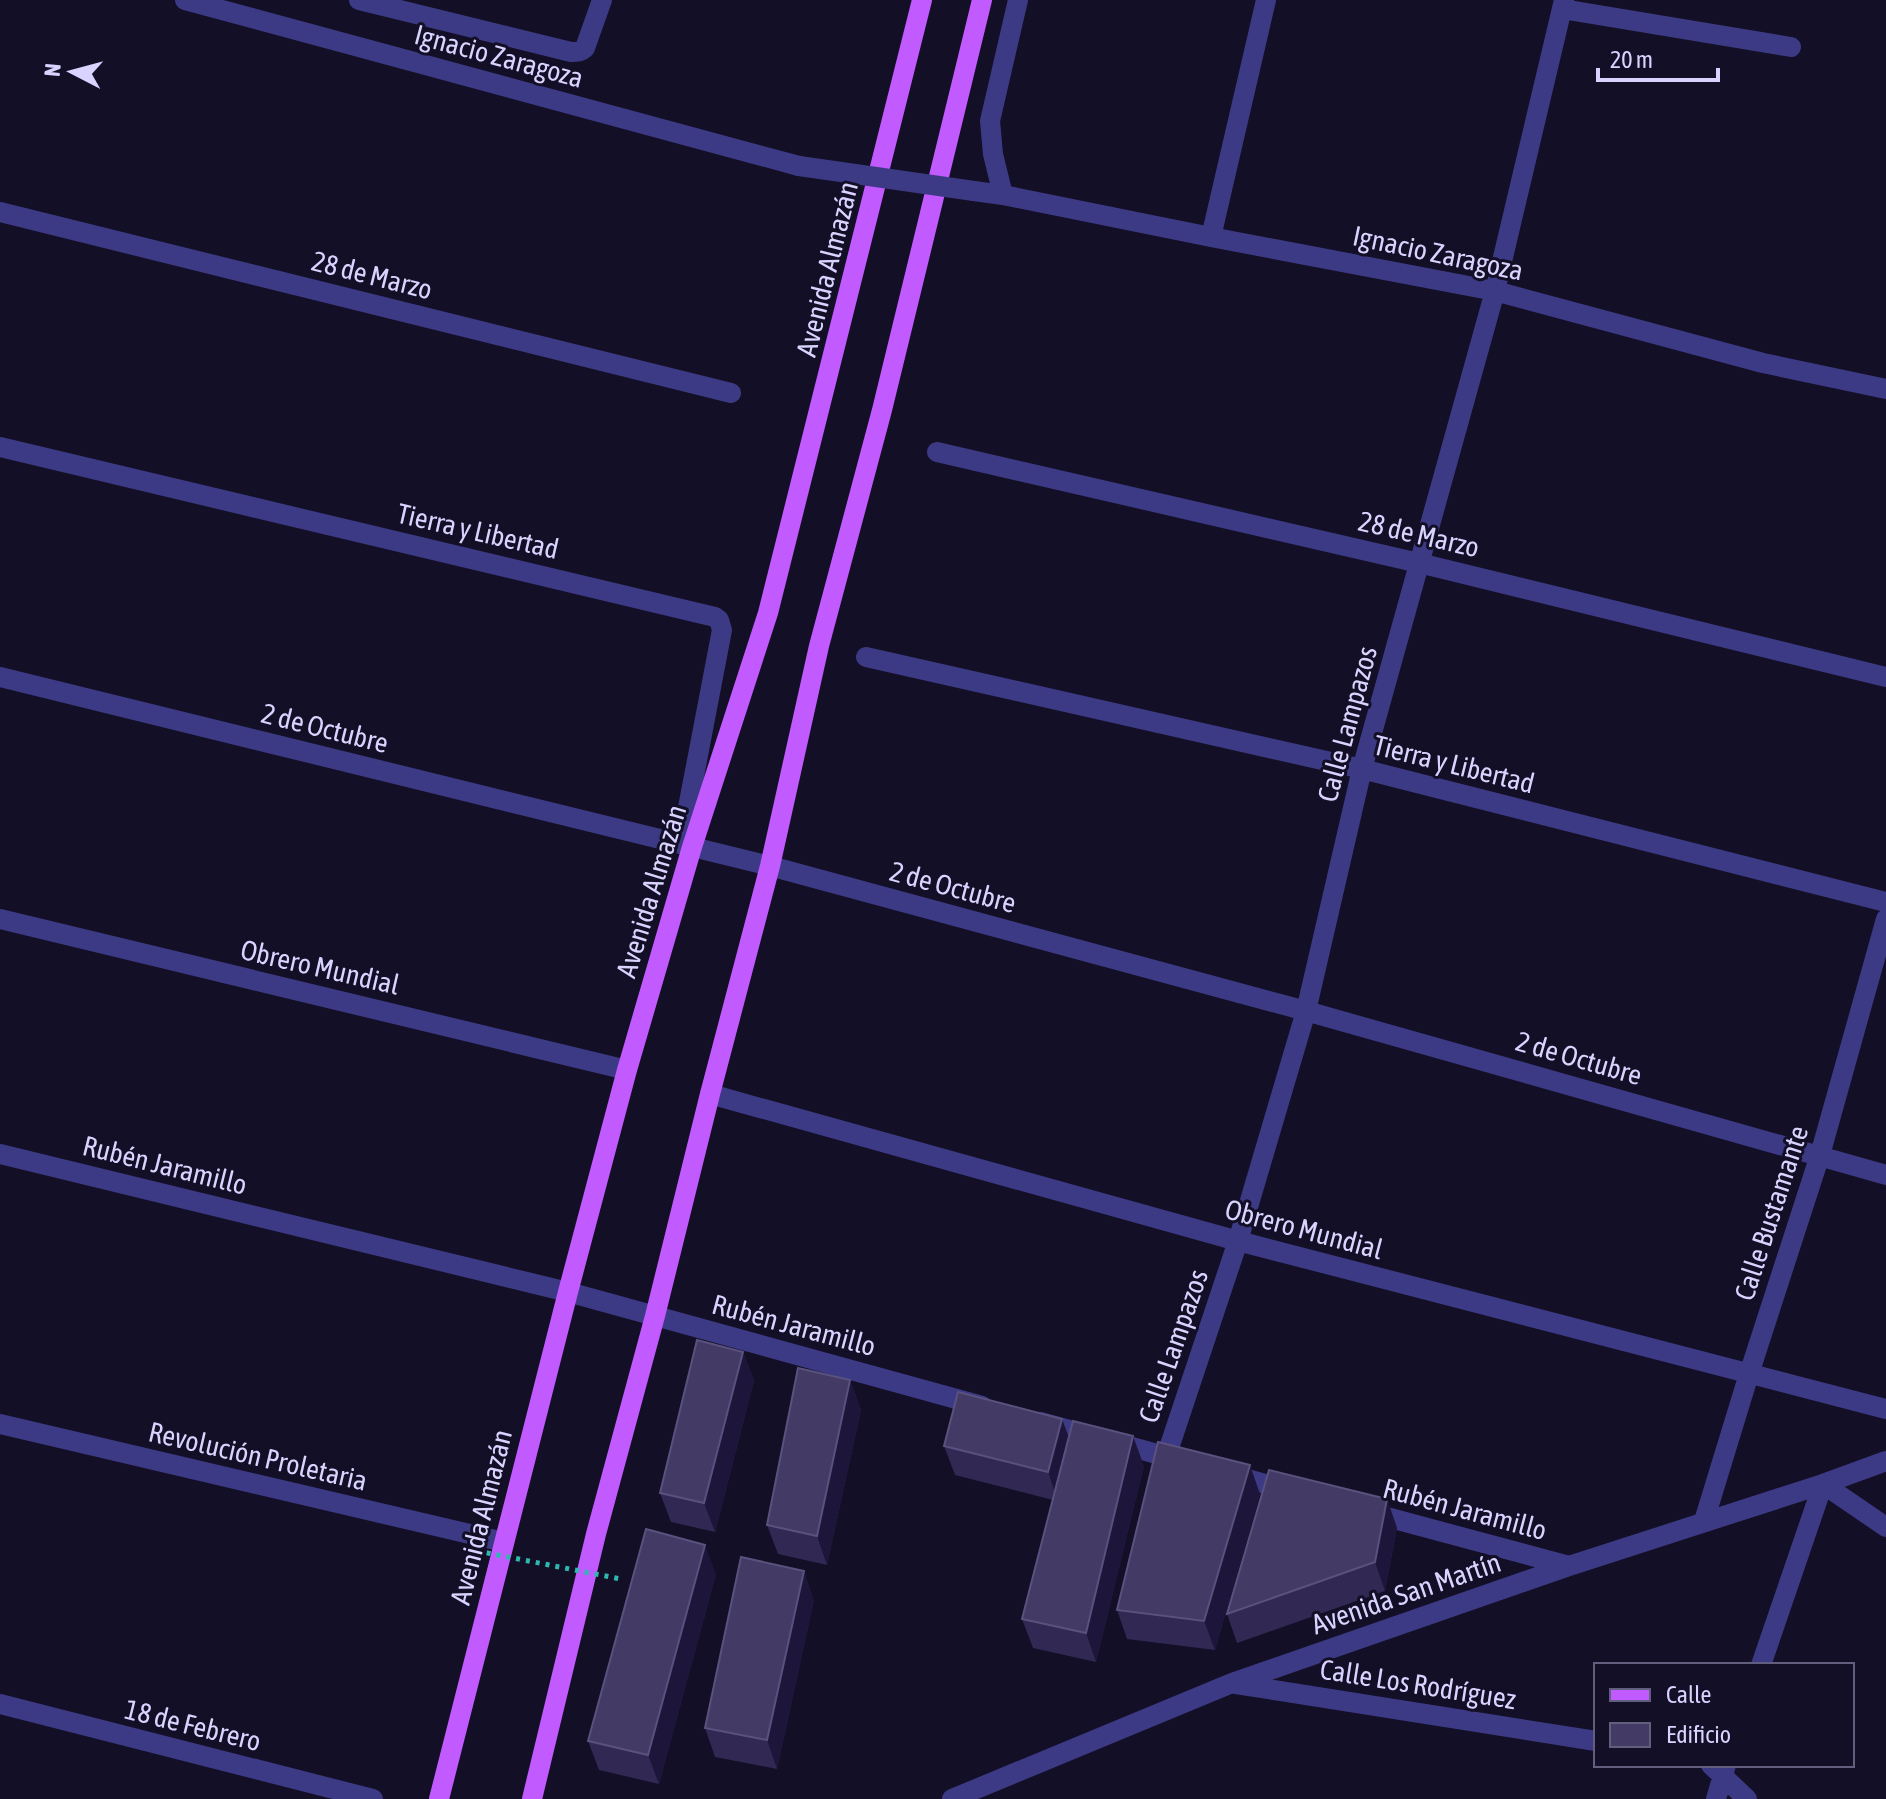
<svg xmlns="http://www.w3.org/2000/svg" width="1886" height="1799" viewBox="0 0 1886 1799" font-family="'Asap Condensed',sans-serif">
<rect width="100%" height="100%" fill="#130f26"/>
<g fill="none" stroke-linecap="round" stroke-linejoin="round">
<path stroke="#3d3a85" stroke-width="20" d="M185 0 799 166
M359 0 571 52C577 52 581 52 585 48L602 0
M1562 9 1791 47
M974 191 1003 195 1211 237 1495 291 1763 363 1886 389
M1003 195 993 154 990 121 1018 0
M0 212 731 393
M1211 237 1266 0
M0 447 715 617 719 620 722 630 681 844
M937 452 1419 563 1886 677
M866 657 1362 769 1886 902
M0 677 770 866 1306 1011 1886 1175
M0 919 627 1070
M710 1094 1238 1241 1886 1409
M0 1154 568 1292 982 1406
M1040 1422 1179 1460
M0 1424 504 1542
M1166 1457 1238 1241 1306 1011 1362 769 1495 291 1564 0
M1229 1474 1291 1491
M1368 1512 1569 1566
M1704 1521 1749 1374 1820 1155 1886 919
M1761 1665 1823 1484 1886 1527
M1236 1684 1596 1741
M0 1704 373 1799
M1711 1765 1747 1799
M952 1799 1232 1683 1569 1566 1823 1484 1886 1461
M1716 1799 1726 1765"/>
<path stroke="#c25bff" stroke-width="20" d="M439 1799 568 1292 627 1070 692 847 768 613 922 0
M532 1799 596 1534 655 1316 710 1094 770 866 819 646 882 410 982 0"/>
<path stroke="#2fb8b0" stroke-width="5" stroke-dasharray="4 6" stroke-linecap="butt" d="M467 1549 621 1579"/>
<path stroke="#3d3a85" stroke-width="20" d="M799 166 974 191"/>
</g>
<path fill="#312854" d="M743 1352 754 1381 715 1532 671 1522 660 1493Z
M850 1380 861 1410 827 1565 778 1554 767 1525Z
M1069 1438 1144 1466 1096 1662 1033 1648 1022 1619 1053 1500 955 1475 944 1446Z
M1260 1494 1215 1650 1127 1639 1117 1610Z
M1387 1499 1397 1528 1385 1591 1237 1643 1227 1614Z
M716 1574 659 1784 599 1770 588 1741Z
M814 1600 777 1769 715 1757 705 1728Z"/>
<path fill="#1d163a" d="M743 1352 754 1381 715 1532 704 1503Z
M850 1380 861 1410 827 1565 817 1536Z
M1062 1419 1073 1448 1058 1501 1048 1472Z
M1133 1436 1144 1466 1096 1662 1086 1633Z
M1250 1465 1260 1494 1215 1650 1204 1621Z
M1387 1499 1397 1528 1385 1591 1375 1562Z
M705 1545 716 1574 659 1784 648 1755Z
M804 1571 814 1600 777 1769 767 1740Z"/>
<path fill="#433a66" stroke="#5a527e" stroke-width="2" d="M697 1340 743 1352 704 1503 660 1493Z
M798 1368 850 1380 817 1536 767 1525Z
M958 1392 1062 1419 1048 1472 944 1446Z
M1073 1421 1133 1436 1086 1633 1022 1619Z
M1158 1442 1250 1465 1204 1621 1117 1610Z
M1269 1470 1387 1499 1375 1562 1227 1614Z
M646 1529 705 1545 648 1755 588 1741Z
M741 1557 804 1571 767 1740 705 1728Z"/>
<g text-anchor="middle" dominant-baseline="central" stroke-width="6" stroke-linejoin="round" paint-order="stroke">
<g font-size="28" fill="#d9d4ff" stroke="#130f26">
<text transform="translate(499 56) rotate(15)">Ignacio Zaragoza</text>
<text transform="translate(1438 253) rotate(12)">Ignacio Zaragoza</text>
<text transform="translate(827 269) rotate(-76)">Avenida Almazán</text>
<text transform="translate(372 275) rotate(14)">28 de Marzo</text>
<text transform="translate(478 531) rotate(13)">Tierra y Libertad</text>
<text transform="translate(1419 534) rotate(13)">28 de Marzo</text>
<text transform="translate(1347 724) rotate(-75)">Calle Lampazos</text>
<text transform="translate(325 728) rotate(14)">2 de Octubre</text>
<text transform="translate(1454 764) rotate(14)">Tierra y Libertad</text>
<text transform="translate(953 887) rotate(15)">2 de Octubre</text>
<text transform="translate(651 891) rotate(-73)">Avenida Almazán</text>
<text transform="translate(320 967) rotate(13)">Obrero Mundial</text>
<text transform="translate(1579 1058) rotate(16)">2 de Octubre</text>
<text transform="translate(165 1165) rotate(14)">Rubén Jaramillo</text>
<text transform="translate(1771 1213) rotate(-72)">Calle Bustamante</text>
<text transform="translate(1304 1229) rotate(15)">Obrero Mundial</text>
<text transform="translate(794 1325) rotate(15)">Rubén Jaramillo</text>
<text transform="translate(1173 1346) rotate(-71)">Calle Lampazos</text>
<text transform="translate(258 1456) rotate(13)">Revolución Proletaria</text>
<text transform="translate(1465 1509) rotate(15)">Rubén Jaramillo</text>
<text transform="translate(481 1517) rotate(-76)">Avenida Almazán</text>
<text transform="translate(1406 1593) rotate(-19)">Avenida San Martín</text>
<text transform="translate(1418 1684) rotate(9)">Calle Los Rodríguez</text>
<text transform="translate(193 1725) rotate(14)">18 de Febrero</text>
</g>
</g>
<rect x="1594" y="1663" width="260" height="104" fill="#130f26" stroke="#625e7d" stroke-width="2"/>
<rect x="1610" y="1689" width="40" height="12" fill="#c25bff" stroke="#625e7d" stroke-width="2"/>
<text x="1666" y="1703" font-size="24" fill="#d9d4ff">Calle</text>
<rect x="1610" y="1723" width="40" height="24" fill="#433a66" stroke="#625e7d" stroke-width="2"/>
<text x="1666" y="1743" font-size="24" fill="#d9d4ff">Edificio</text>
<g transform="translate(72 72) rotate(276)" stroke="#130f26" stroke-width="6" paint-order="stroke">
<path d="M0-6L14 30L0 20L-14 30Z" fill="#d9d4ff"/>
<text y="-12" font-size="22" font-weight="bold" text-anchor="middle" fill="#d9d4ff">N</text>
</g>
<path d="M1598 68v12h120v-12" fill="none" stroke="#d9d4ff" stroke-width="4"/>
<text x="1610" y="68" font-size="24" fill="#d9d4ff" stroke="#130f26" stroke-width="6" paint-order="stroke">20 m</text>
</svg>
